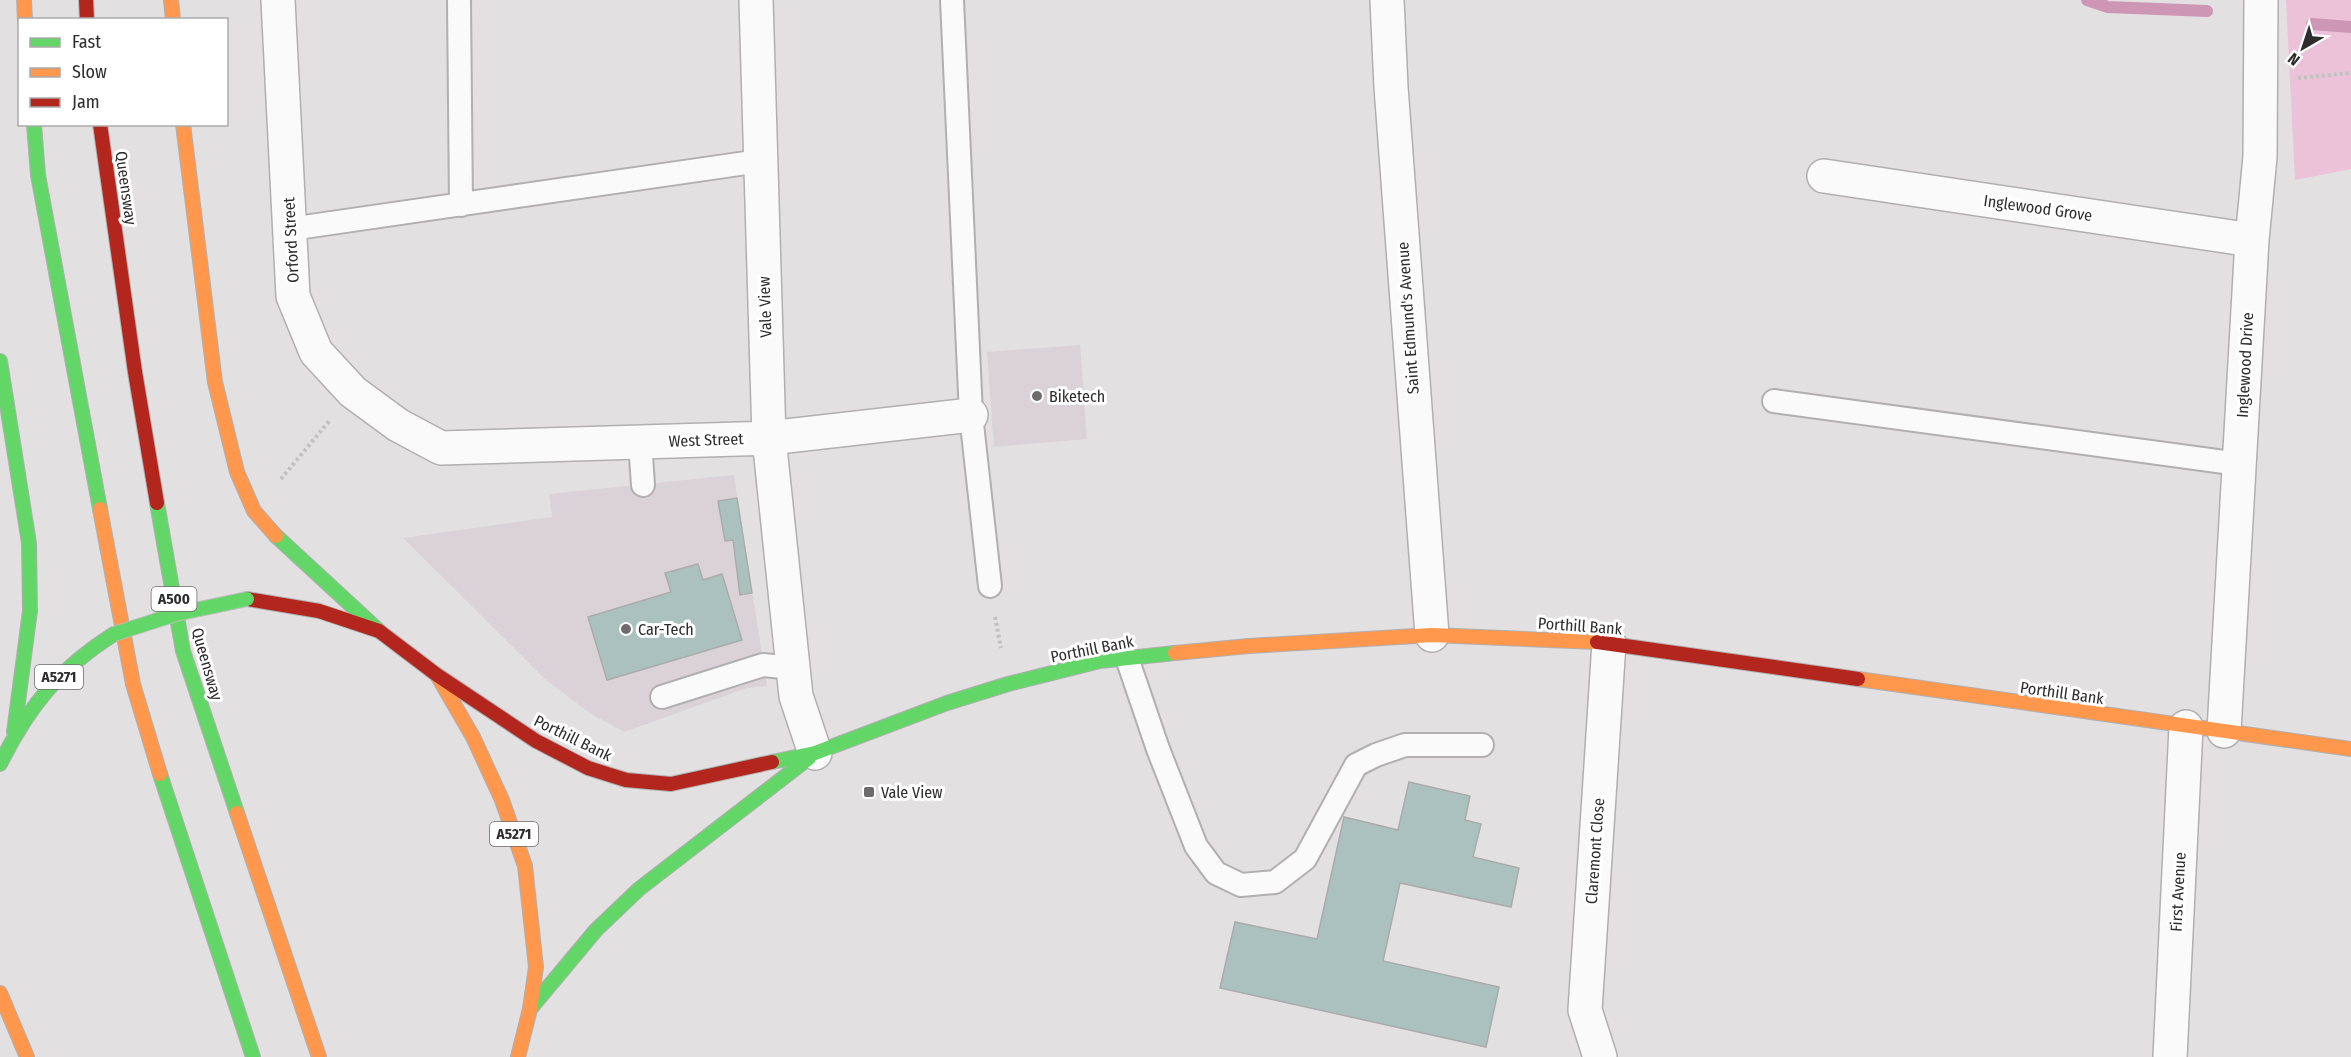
<svg xmlns="http://www.w3.org/2000/svg" width="2351" height="1057" viewBox="0 0 2351 1057" font-family="'Fira Sans Condensed',sans-serif">
<rect width="100%" height="100%" fill="#e2e0e1"/>
<path fill="#dad2d6" d="M1080 345 1087 439 994 447 987 352Z
M734 475 767 686 747 688 624 732 588 712 545 679 403 538 552 517 549 494Z"/>
<path fill="#ebc2d7" d="M2286 0H2351V169L2295 180Z"/>
<g fill="none" stroke-linecap="round" stroke-linejoin="round">
<path stroke="#cd96b4" stroke-width="12" d="M2087 0 2108 7 2207 11
M2312 24 2351 27"/>
</g>
<path fill="#abc1bd" stroke="#ababab" stroke-width="1.5" d="M737 498 752 593 740 595 733 540 725 541 718 501Z
M698 564 703 580 722 574 742 640 607 680 588 617 671 592 665 573Z
M1409 782 1470 796 1465 820 1481 824 1473 857 1519 868 1511 907 1400 883 1383 961 1499 987 1486 1047 1220 988 1235 922 1317 939 1344 817 1398 830Z"/>
<g fill="none" stroke-linecap="round" stroke-linejoin="round">
<g stroke="#b1afb0" stroke-width="26">
<path id="lane" d="M459 0 461 205
M952 0 971 415 990 586
M290 229 760 161
M1774 401 2239 464
M640 442 643 485
M1127 658 1158 749 1196 846 1216 873 1241 885 1275 882 1305 859 1356 765 1376 755 1405 745H1482
M662 697 763 665 793 668"/>
</g>
<g stroke="#b1afb0" stroke-width="36">
<path id="street" d="M278 0 293 296 316 352 353 392 398 425 441 448 769 438 971 415
M756 0 769 438 796 696 815 753
M1387 0 1391 87 1432 635
M1824 176 2252 240
M2224 731 2252 240 2260 157 2261 0
M1600 1057 1585 1010 1609 643
M2170 1057 2186 727"/>
</g>
<g stroke="#b1afb0" stroke-width="16">
<path id="fast" d="M34 124 38 175 100 509
M0 361 29 543 30 611 14 732
M157 503 183 651 237 813
M276 536 379 631
M772 762 815 753 947 703 1008 684 1100 661 1175 653
M0 764C29 706 59 669 114 634
M160 774 253 1057
M530 1009 596 930 639 889 809 758"/>
</g>
<g stroke="#b1afb0" stroke-width="16">
<path id="slow" d="M24 0 25 20
M171 0 173 20
M183 124 215 382 237 472 254 511 276 536
M100 509 133 684 160 774
M1175 653 1249 646 1432 635 1597 642
M437 675 473 737 502 800 525 866 536 967 530 1009 518 1057
M1858 679 2351 749
M237 813 319 1057
M0 993 27 1057"/>
</g>
<g stroke="#b1afb0" stroke-width="16">
<path id="jam" d="M86 0 87 20
M100 124 135 372 157 503
M247 599 319 611 379 631 437 675
M1597 642 1858 679
M437 675 536 741 588 768 626 780 671 784 772 762"/>
</g>
<path stroke="#c2c1c2" stroke-width="4" stroke-dasharray="3 3" stroke-linecap="butt" d="M2298 78 2351 73
M281 479 330 420
M995 617 1001 648"/>
<use href="#lane" stroke="#fbfafa" stroke-width="22"/>
<use href="#street" stroke="#fbfafa" stroke-width="33"/>
<use href="#fast" stroke="#63d668" stroke-width="14"/>
<use href="#slow" stroke="#ff974d" stroke-width="14"/>
<use href="#jam" stroke="#b3261e" stroke-width="14"/>
<g stroke="#bfbebf" stroke-width="16" stroke-linecap="butt">
<path id="fast-bridge" d="M114 634 176 614 247 599"/>
</g>
<use href="#fast-bridge" stroke="#63d668" stroke-width="14"/>
</g>
<g fill="#6d6b6c" stroke="#fff" stroke-width="2">
<circle cx="1037" cy="396" r="6"/>
<circle cx="626" cy="629" r="6"/>
<rect x="863" y="786" width="12" height="12" rx="3"/>
</g>
<g text-anchor="middle" dominant-baseline="central" stroke-width="6" stroke-linejoin="round" paint-order="stroke">
<g fill="#fff" stroke="#6d6b6c" stroke-width="1.5">
<rect x="151.5" y="587" width="45" height="24" rx="4.5"/>
<rect x="35" y="665" width="48" height="24" rx="4.5"/>
<rect x="490" y="822" width="48" height="24" rx="4.5"/>
</g>
<g font-size="15" font-weight="bold" fill="#2e2c2d">
<text x="174" y="599">A500</text>
<text x="59" y="677">A5271</text>
<text x="514" y="834">A5271</text>
</g>
<g font-size="16" fill="#2e2c2d" stroke="#fff">
<text transform="translate(126 188) rotate(82)">Queensway</text>
<text transform="translate(2038 208) rotate(8)">Inglewood Grove</text>
<text transform="translate(291 240) rotate(-93)">Orford Street</text>
<text transform="translate(765 307) rotate(-92)">Vale View</text>
<text transform="translate(1408 318) rotate(-94)">Saint Edmund's Avenue</text>
<text transform="translate(2245 365) rotate(-87)">Inglewood Drive</text>
<text transform="translate(706 440) rotate(-2)">West Street</text>
<text transform="translate(1580 626) rotate(4)">Porthill Bank</text>
<text transform="translate(1092 649) rotate(-11)">Porthill Bank</text>
<text transform="translate(207 664) rotate(74)">Queensway</text>
<text transform="translate(2062 693) rotate(8)">Porthill Bank</text>
<text transform="translate(573 738) rotate(26)">Porthill Bank</text>
<text transform="translate(1595 851) rotate(-86)">Claremont Close</text>
<text transform="translate(2178 892) rotate(-87)">First Avenue</text>
</g>
<g font-size="16" fill="#2e2c2d" stroke="#fff" text-anchor="start">
<text x="1049" y="396">Biketech</text>
<text x="638" y="629">Car-Tech</text>
<text x="881" y="792">Vale View</text>
</g>
</g>
<rect x="18" y="18" width="210" height="108" fill="#ffffff" stroke="#ababab" stroke-width="1.5"/>
<rect x="30" y="38" width="30" height="9" fill="#63d668" stroke="#ababab" stroke-width="1.5"/>
<text x="72" y="48" font-size="18" fill="#2e2c2d">Fast</text>
<rect x="30" y="68" width="30" height="9" fill="#ff974d" stroke="#ababab" stroke-width="1.5"/>
<text x="72" y="78" font-size="18" fill="#2e2c2d">Slow</text>
<rect x="30" y="98" width="30" height="9" fill="#b3261e" stroke="#ababab" stroke-width="1.5"/>
<text x="72" y="108" font-size="18" fill="#2e2c2d">Jam</text>
<g transform="translate(2303 48) rotate(219)" stroke="#ffffff" stroke-width="4.5" paint-order="stroke">
<path d="M0-4.5L10 22L0 15L-10 22Z" fill="#2e2c2d"/>
<text y="-9" font-size="16" font-weight="bold" text-anchor="middle" fill="#2e2c2d">N</text>
</g>
</svg>
